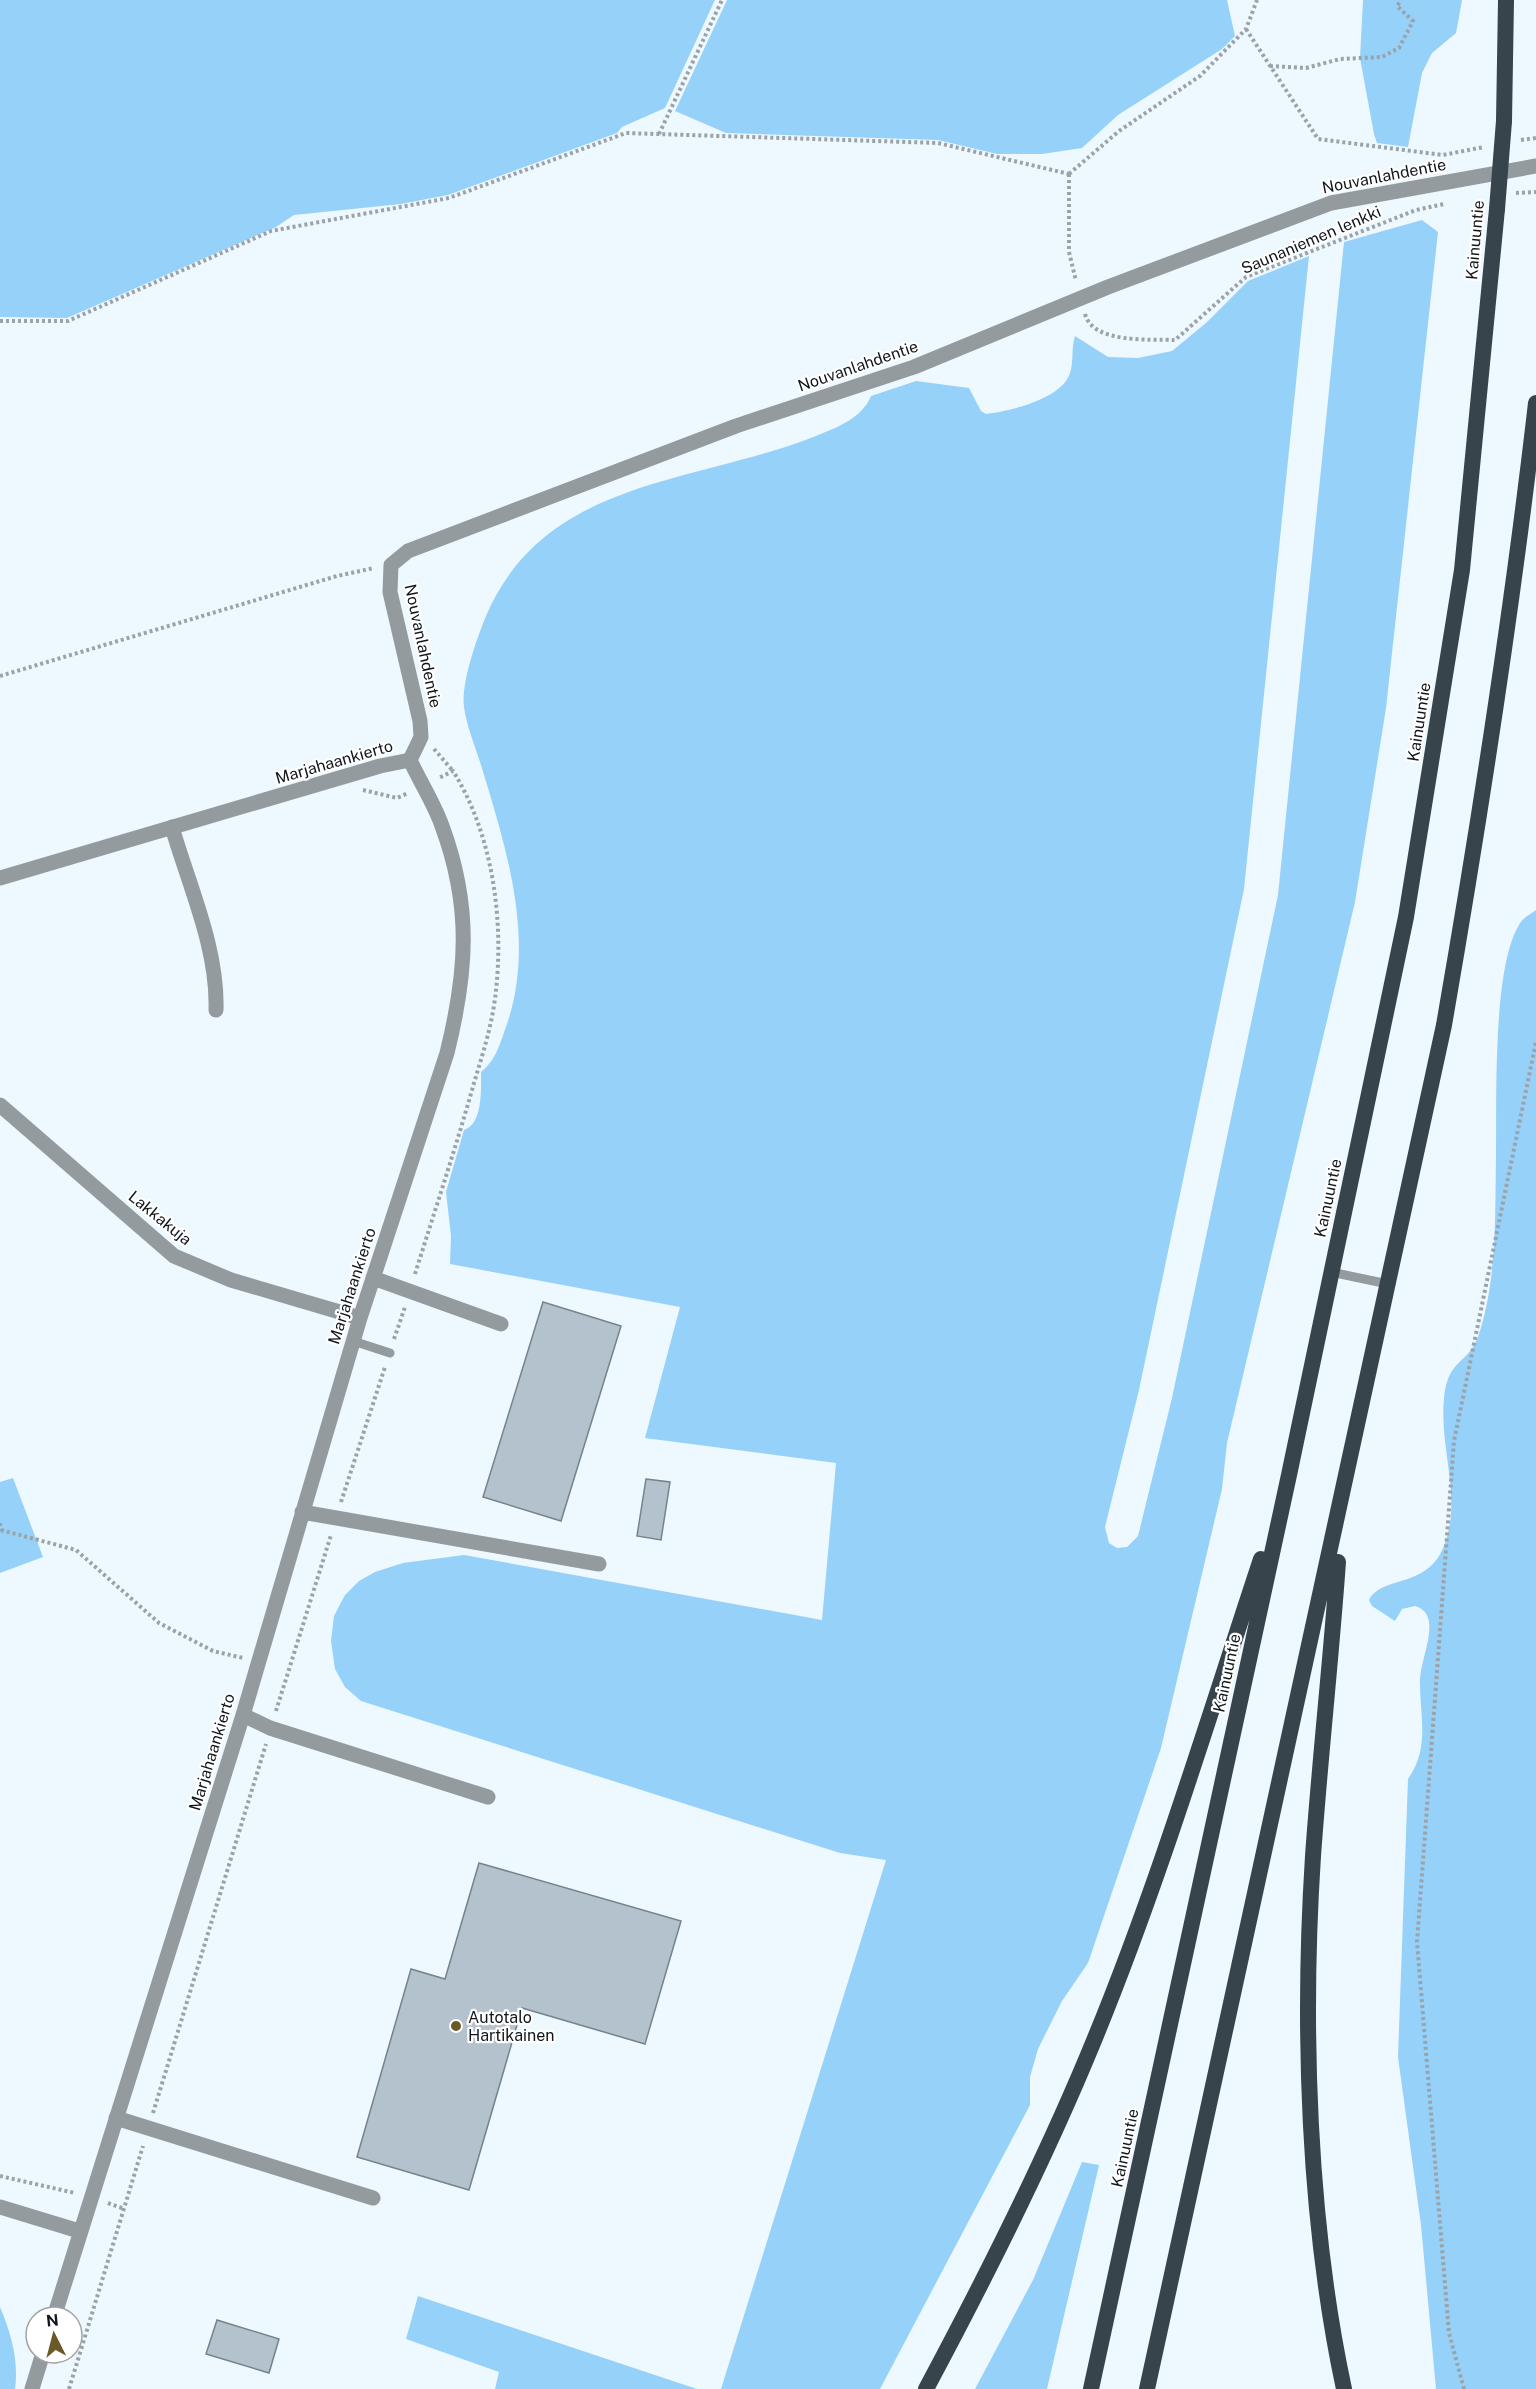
<svg xmlns="http://www.w3.org/2000/svg" width="1536" height="2389" viewBox="0 0 1536 2389" font-family="'Public Sans',sans-serif">
<rect width="100%" height="100%" fill="#eef8ff"/>
<path fill="#96d1fa" d="M0 0H715L665 108 622 127 617 133 448 195 401 204 294 215 276 227 67 318 0 317Z
M727 0H1227L1235 36 1222 49 1118 115 1082 148 1042 154H997L938 140 726 133 675 111Z
M1363 0H1462L1456 33 1432 53 1422 73 1408 147 1377 143 1374 134 1360 58Z
M1422 220 1438 232 1386 708 1355 902 1227 1443 1222 1489 1161 1748 1088 1963 1062 2001 1038 2049 1030 2077V2105L880 2389H721L886 1860 840 1853 361 1701 345 1687 335 1669 331 1641 334 1616 345 1595 359 1581 375 1572 403 1563 464 1555 822 1620 836 1463 645 1438 680 1307 450 1264 451 1236 446 1192 464 1130C483 1124 481 1089 481 1072 497 1059 500 1043 507 1024 535 942 508 854 484 775 478 753 467 729 464 707 461 683 477 638 486 616 545 478 695 484 816 436 838 427 862 418 871 396L916 381 969 388 981 411 986 414C1010 411 1062 399 1070 373 1074 361 1071 348 1075 336L1108 357 1138 358 1172 351 1206 323 1248 281 1309 256 1244 889 1139 1390 1105 1527 1109 1543 1117 1548 1127 1547 1138 1536 1172 1398 1278 895 1344 242Z
M1536 910V2389H1436L1421 2225 1398 2057 1408 1779C1430 1748 1420 1717 1420 1683 1419 1665 1434 1634 1428 1618 1426 1611 1421 1608 1415 1606L1402 1609 1395 1621 1372 1606 1369 1600C1383 1574 1429 1590 1445 1543 1462 1497 1439 1447 1444 1399 1447 1358 1469 1365 1479 1334 1497 1279 1495 1216 1496 1158 1497 1103 1492 969 1519 925 1523 917 1530 915 1536 910Z
M13 1478 43 1557 0 1573V1482Z
M1082 2162 1099 2165 1047 2389H975L1033 2280Z
M418 2296 697 2389H495L499 2372 406 2339Z
M0 2307C11 2333 19 2361 15 2389H0Z"/>
<path fill="#b3c2cd" stroke="#75838d" stroke-width="1.5" d="M543 1302 621 1326 561 1521 483 1497Z
M646 1479 670 1482 661 1540 637 1536Z
M479 1863 681 1921 645 2044 522 2008 469 2190 357 2157 411 1969 445 1979Z
M217 2320 279 2339 269 2373 206 2354Z"/>
<g fill="none" stroke-linecap="round" stroke-linejoin="round">
<path stroke="#9ba3a9" stroke-width="4" stroke-dasharray="3 3" stroke-linecap="butt" d="M1246 29 1318 139 1443 155 1484 147
M1270 66 1306 68 1340 59 1382 57 1399 48 1413 21 1397 6 1401 0
M659 134 722 0
M1521 140 1536 138
M1069 174V252L1076 281
M1069 174 1119 131 1200 76 1246 29 1257 0
M1516 193 1536 192
M1085 314C1093 344 1150 339 1175 340L1246 277 1416 210 1444 204
M0 321H68L271 231 449 198 626 133 938 143 1069 174
M0 676 337 576 374 568
M434 749 453 771
M363 790 397 798 408 793
M415 1274C435 1210 456 1147 474 1083 483 1053 493 1022 496 990 504 918 492 833 453 771L439 778
M394 1339 405 1307
M341 1502 385 1367
M0 1523V1531
M1 1530 76 1550 159 1623 213 1651 243 1658
M276 1711 331 1535
M153 2113 266 1744
M0 2176 75 2193
M108 2203 122 2208
M69 2389 143 2146
M1464 2389 1449 2333 1417 1942 1454 1441 1536 1042"/>
<path stroke="#949b9f" stroke-width="9" d="M1331 1272 1388 1284
M353 1341 390 1353"/>
<path stroke="#949b9f" stroke-width="15" d="M410 760 421 737 420 721 390 592 391 565 408 551 736 426 914 367 1108 287 1331 203 1536 166
M172 827C189 886 218 948 216 1010
M0 878 380 766 410 760C420 782 434 803 442 826 472 907 467 972 447 1053L360 1318 243 1715 54 2317
M0 1105 174 1256 231 1280 360 1318
M373 1278 501 1324
M302 1512 599 1564
M243 1715 270 1728 488 1797
M116 2118 373 2198
M0 2207 79 2231
M32 2389 43 2353"/>
<path stroke="#38444c" stroke-width="16" d="M1504 121 1506 0
M1338 1562C1331 1660 1320 1758 1313 1856 1302 2027 1308 2221 1344 2389
M926 2389C987 2275 1046 2158 1095 2038 1159 1882 1208 1719 1261 1559
M1091 2389 1289 1475 1406 917 1462 570 1497 209
M1147 2389 1444 1025C1480 818 1512 612 1536 403"/>
<path stroke="#38444c" stroke-width="16" d="M1497 209 1504 121"/>
</g>
<circle fill="#6b5927" stroke="#fff" stroke-width="2" cx="456" cy="2026" r="6"/>
<g text-anchor="middle" dominant-baseline="central" stroke-width="4.5" stroke-linejoin="round" paint-order="stroke">
<g font-size="16" fill="#11161a" stroke="#fff">
<text transform="translate(1384 176) rotate(-11)">Nouvanlahdentie</text>
<text transform="translate(1311 240) rotate(-23)">Saunaniemen lenkki</text>
<text transform="translate(1475 240) rotate(-85)">Kainuuntie</text>
<text transform="translate(858 366) rotate(-19)">Nouvanlahdentie</text>
<text transform="translate(423 646) rotate(78)">Nouvanlahdentie</text>
<text transform="translate(1419 722) rotate(-81)">Kainuuntie</text>
<text transform="translate(334 762) rotate(-16)">Marjahaankierto</text>
<text transform="translate(1328 1198) rotate(-78)">Kainuuntie</text>
<text transform="translate(160 1218) rotate(39)">Lakkakuja</text>
<text transform="translate(352 1286) rotate(-72)">Marjahaankierto</text>
<text transform="translate(1227 1673) rotate(-78)">Kainuuntie</text>
<text transform="translate(212 1752) rotate(-73)">Marjahaankierto</text>
<text transform="translate(1125 2148) rotate(-78)">Kainuuntie</text>
</g>
<g font-size="16" fill="#11161a" stroke="#fff" text-anchor="start">
<text x="468" y="2017">Autotalo<tspan x="468" dy="18">Hartikainen</tspan></text>
</g>
</g>
<g transform="translate(54 2335) rotate(354)"><circle r="28" fill="#ffffff" stroke="#a0a2a3" stroke-width="1.5"/>
<path d="M0-4.5L10 22L0 15L-10 22Z" fill="#6b5927"/>
<text y="-9" font-size="16" font-weight="bold" text-anchor="middle" fill="#11161a">N</text>
</g>
</svg>
